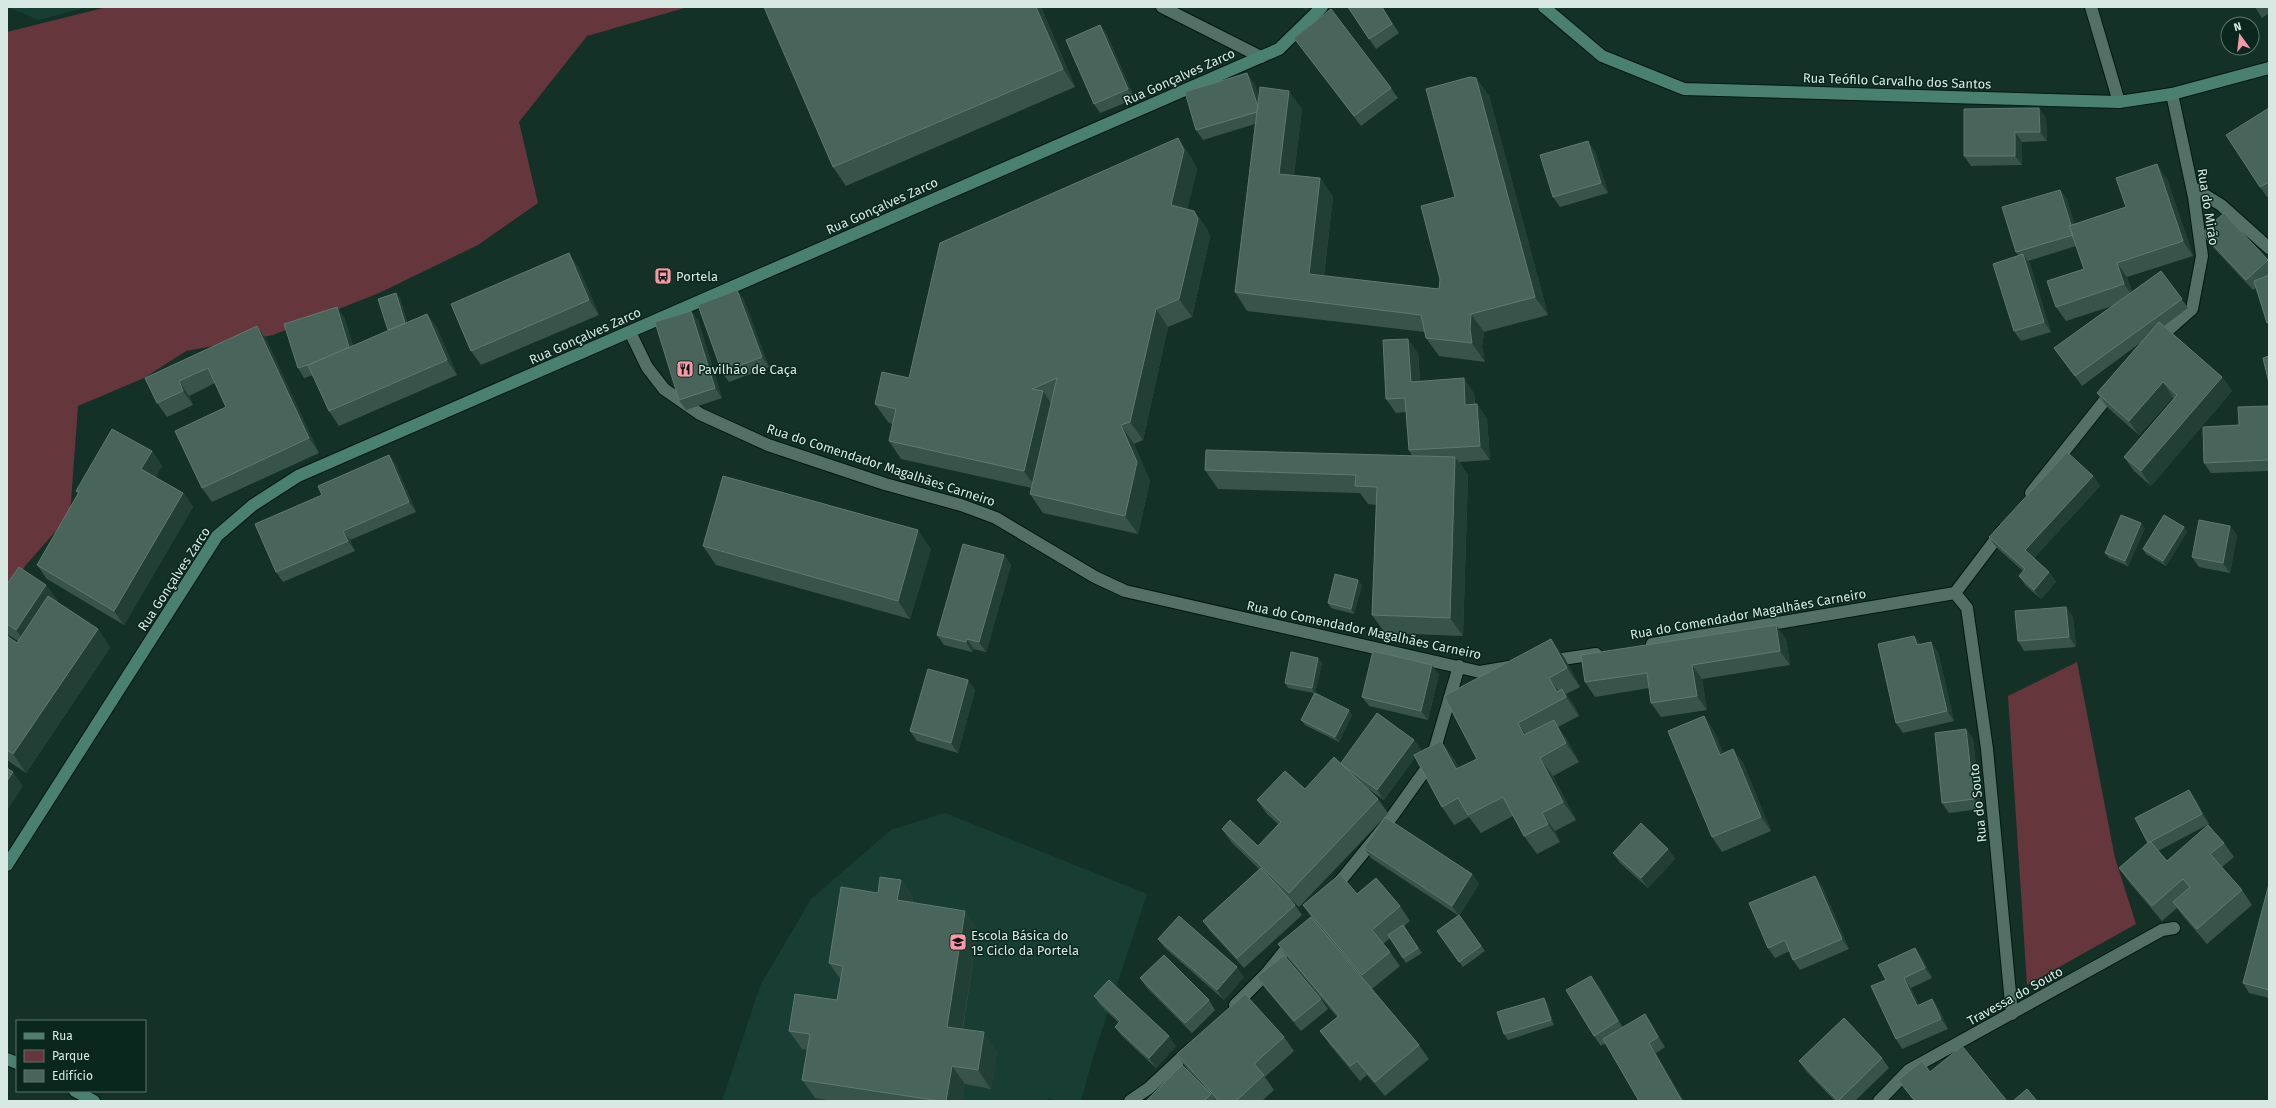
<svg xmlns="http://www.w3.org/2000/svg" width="2276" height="1108" viewBox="0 0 2276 1108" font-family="'Fira Sans',sans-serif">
<rect width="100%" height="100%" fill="#143128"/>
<path fill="#183d33" d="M7 7H88L39 20Z
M945 813 1147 894 1094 1054 1081 1101H1058L1049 1098 1046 1101H722L760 986 811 899 891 830Z"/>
<path fill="#66363d" d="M107 7H688L587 36 519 122 538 203 478 245 379 293 273 335 186 351 144 378 78 406 70 515 25 566 7 596V32Z
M2077 662 2115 858 2136 924 2027 985 2008 696Z"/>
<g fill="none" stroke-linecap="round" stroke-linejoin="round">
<g stroke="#001811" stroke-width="14">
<path id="street" d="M1162 7 1261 57
M2091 7 2119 102
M2192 187 2221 205 2269 248
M630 332 647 367 664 389 700 414 768 445 885 484 961 505 996 518 1095 577 1125 591 1480 672 1509 667
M2157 340 2192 309 2202 256 2194 197 2172 94
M2031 493 2113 390
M1955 593 1967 608 1987 749 2012 1014
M1652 644 1955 593 2002 531
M1549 661 1596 654
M1333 890 1386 825 1431 762 1459 666
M1235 1005 1266 974 1294 939
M1130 1101 1149 1088 1192 1048
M1879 1101 1909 1070 2162 930 2174 928"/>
</g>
<g stroke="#001811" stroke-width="14">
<path id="secondary" d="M1544 7 1602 56 1684 89 2119 102 2172 94 2269 68
M7 865 217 536 253 505 298 476 1279 49 1322 7
M7 1059 17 1063
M75 1091 94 1101"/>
</g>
<use href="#street" stroke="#527065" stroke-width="12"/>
<use href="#secondary" stroke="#498070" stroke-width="12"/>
</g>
<path fill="#38544a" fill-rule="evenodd" d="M1041 7 1075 87 846 186 833 167Z
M1348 7H1382L1399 33 1376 49Z
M2255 7H2269V13L2262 18Z
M1100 25 1107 35 1135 99 1100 113 1094 104Z
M1294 38 1391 88 1398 98 1361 126Z
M1476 78 1489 96 1548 315 1484 332 1482 347 1485 362 1439 356 1426 338 1425 332 1247 311 1235 292 1255 124 1203 140 1196 130 1254 83 1259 98 1302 109 1294 175 1320 178 1333 197 1324 276 1439 289 1455 197Z
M2269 108V196L2267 197 2260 187Z
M1964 109 2046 118 2047 141 2022 142V165L1971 166 1964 156Z
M1595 151 1608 193 1560 207 1553 197Z
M1191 157 1197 169 1187 209 1194 211 1207 229 1210 237 1192 317 1168 327 1143 440 1134 444 1150 481 1138 534 1043 513 1030 494 1032 488 901 459 889 441 892 424 888 422 875 404Z
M2167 179 2193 256 2127 277 2132 292 2161 271 2188 308 2164 326 2222 377 2232 391 2151 486 2134 471 2124 457 2174 398 2173 397 2139 435 2107 407 2097 393 2140 343 2082 386 2054 348 2112 306 2066 321 2056 307 2084 269 2076 246 2028 261 2030 264 2051 332 2021 341 2014 331 2019 256 2016 252 2060 190 2067 199 2074 224 2126 207Z
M2202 233 2268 260 2269 262V325L2267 323 2256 288 2253 290 2209 243Z
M579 268 599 315 481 365 471 351Z
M737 290 744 300 769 367 729 382 722 372Z
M400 298 407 322 427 314 437 328 457 375 339 426 329 411 313 375 304 378 298 368 344 317 353 346 388 330Z
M698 320 722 398 686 410 679 400Z
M257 326 267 341 319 453 212 502 202 488 226 407 215 383 189 396 193 405 167 417 157 403 145 378Z
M1418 353 1420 381 1474 393 1475 405 1477 404 1487 419 1490 460 1459 462 1468 475 1463 636 1385 633 1372 615 1376 505 1368 504 1360 493 1218 489 1205 470 1412 456 1409 450 1406 412 1396 413 1386 399Z
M2269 406V471L2211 473 2204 463 2239 425Z
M152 451 162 466 155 477 183 493 193 507 124 625 47 579 37 565 78 494 76 491Z
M389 455 396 465 416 512 350 540 355 551 283 582 276 572 322 495Z
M2093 476 2100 486 2034 558 2049 572 2056 582 2041 599 2026 586 2019 576 2023 571 1996 547 1989 537Z
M2230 526 2237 535 2230 573 2199 567 2192 557Z
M2184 527 2187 532 2166 566 2146 554 2143 549Z
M2145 528 2128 566 2109 558 2105 553Z
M703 546 931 549 910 619 716 565Z
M1004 555 1011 565 986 652 974 649 972 652 944 645 937 635Z
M7 584 46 585 59 603V604L98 629 110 648 26 773 7 760ZM10 636 18 641 17 643 9 637Z
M1362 585 1354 614 1331 608 1328 603Z
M2066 607 2073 617 2076 647 2024 651 2018 641Z
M1914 636 1920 644 1938 652 1954 721 1903 733 1896 723Z
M1786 639 1790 665 1702 679 1707 710 1661 717 1651 703 1649 688 1595 697 1585 682Z
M1564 657 1580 687 1566 694 1575 707 1579 716 1558 727 1566 738 1579 762 1553 776 1576 820 1555 831 1560 842 1537 854 1524 836 1513 816 1481 833 1469 817 1454 825 1442 807 1415 757 1384 800 1367 788 1378 799 1388 813 1385 817 1472 874 1479 884 1459 916 1371 858 1364 848 1384 818 1299 907 1283 892 1295 905 1302 915 1244 968 1210 931 1203 921 1259 869 1232 843 1222 829 1258 846 1278 824 1267 814 1257 800 1305 789 1341 763 1414 740 1421 750 1419 752 1454 759 1459 768 1477 759Z
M1322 663 1315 693 1352 715 1339 742 1305 725 1301 720 1314 693 1288 688 1285 683Z
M1439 674 1428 720 1369 706 1362 697Z
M968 680 975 690 958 753 917 741 910 731Z
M1704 716 1714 731 1723 753 1733 749 1743 763 1771 831 1722 852 1712 837Z
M1966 729 1973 739 1981 809 1949 813 1942 803Z
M2196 800 2209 824 2158 851 2167 861 2224 843 2234 857 2222 867 2242 890 2252 905 2207 944 2183 916 2177 908 2162 921 2129 882 2119 868 2148 843Z
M1668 849 1675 859 1648 888 1620 863 1613 853Z
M901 880 913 898V903L978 929 963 1029 997 1051 991 1089 965 1084 962 1101H833L815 1098 802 1080 807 1050 802 1049 789 1031 837 1000 841 980 829 963 878 893Z
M2269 884V998L2249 993 2243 983Z
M1822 886 1849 949 1800 970 1793 960 1790 951 1775 958 1768 948Z
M1357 894 1400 906 1410 921 1404 926 1422 953 1406 963 1390 938 1383 944 1390 952 1400 966 1372 989 1419 1045 1429 1059 1385 1096 1367 1075 1360 1081 1330 1045 1320 1031 1337 1017 1288 958 1278 944 1312 918 1303 905Z
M1459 915 1485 951 1463 967 1437 931Z
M1158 939 1244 977 1224 1000 1165 948Z
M1915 948 1922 958 1932 978 1911 988 1919 1005 1932 999 1939 1009 1948 1029 1902 1049 1896 1039 1886 980Z
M1257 977 1321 999 1328 1009 1301 1031 1264 987Z
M1140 978 1209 1000 1215 1010 1192 1033 1147 988Z
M1598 985 1623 1027 1645 1014 1652 1024 1665 1047 1656 1053 1606 1043 1601 1046 1594 1036Z
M1094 996 1176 1046 1156 1068 1122 1036 1115 1027 1119 1023 1101 1006Z
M1547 1003 1554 1025 1508 1040 1504 1034Z
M1284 1037 1294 1051 1265 1077 1274 1090 1262 1101H1217L1214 1098 1216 1101H1146L1203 1085 1187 1069 1177 1054Z
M1882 1058 1889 1068 1855 1101H1835L1806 1071 1799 1061Z
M1898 1080 2007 1101H1914Z"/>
<path fill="#223f36" d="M1036 7H1041L1075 87 1063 69Z
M1303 7H1309L1306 11Z
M1100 25 1107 35 1135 99 1128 89Z
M1247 73 1254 83 1266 121 1259 111Z
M1476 78 1489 96 1548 315 1535 297Z
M1289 91 1302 109 1292 192 1279 174Z
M2039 108 2046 118 2047 141 2040 132Z
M2015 132 2022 142V165L2015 156Z
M1178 138 1191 157 1197 169 1184 224 1171 205Z
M1588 141 1595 151 1608 193 1601 183Z
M2157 164 2167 179 2193 256 2183 241Z
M1320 178 1333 197 1322 292 1309 274Z
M2060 190 2067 199 2081 245 2074 235Z
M1194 211 1207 229 1210 237 1192 317 1179 299Z
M569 253 579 268 599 315 589 300Z
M2023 254 2030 264 2051 332 2044 322Z
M2117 263 2127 277 2134 298 2124 284Z
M737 290 744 300 769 367 762 357Z
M396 293 400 298 411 336 408 331Z
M337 307 344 317 357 361 350 351Z
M1156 309 1168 327 1143 440 1130 422Z
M691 311 698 320 722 398 715 388Z
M427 314 437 328 457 375 447 360Z
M1471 314 1484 332 1482 347 1485 362 1472 343 1470 329Z
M257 326 267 341 319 453 309 438Z
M1408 339 1418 353 1421 396 1411 382Z
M2222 377 2232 391 2151 486 2141 471Z
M1464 378 1474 393 1475 420 1465 405Z
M179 381 189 396 193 405 183 391Z
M2163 382 2173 397 2139 435 2129 421Z
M1043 391 1055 410 1037 489 1024 471Z
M1477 404 1487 419 1490 460 1480 446Z
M1121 425 1134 444 1150 481 1138 534 1125 516Z
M152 451 162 466 152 484 141 469Z
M389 455 396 465 416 512 409 502Z
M1455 457 1468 475 1463 636 1450 618Z
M2093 476 2100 486 2032 560 2025 550Z
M183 493 193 507 124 625 114 611Z
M2141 523 2145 528 2128 566 2125 561Z
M2230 526 2237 535 2230 573 2223 563Z
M2184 527 2187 532 2166 566 2163 561Z
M918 530 931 549 910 619 898 601Z
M343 531 350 540 355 551 348 541Z
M1004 555 1011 565 986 652 979 642Z
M2049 572 2056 582 2041 599 2034 590Z
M1358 580 1362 585 1354 614 1351 609Z
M46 585 59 603 29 649 16 630Z
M2066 607 2073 617 2076 647 2069 637Z
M1776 625 1786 639 1790 665 1780 651Z
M98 629 110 648 26 773 13 754Z
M7 632 10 636 7 640Z
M1914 636 1921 646 1917 645Z
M967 639 974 649 972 652 966 642Z
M1551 639 1564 657 1580 687 1567 668Z
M1931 642 1938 652 1954 721 1947 711Z
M1318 658 1322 663 1315 694 1312 688Z
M1432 665 1439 674 1428 720 1421 711Z
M1692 665 1702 679 1707 710 1697 696Z
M1549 678 1562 696 1557 692Z
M968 680 975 690 958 753 951 743Z
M1562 689 1575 707 1579 716 1566 697Z
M1349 710 1352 715 1339 742 1335 737Z
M1704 716 1714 731 1730 769 1720 755Z
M1554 720 1566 738 1579 762 1566 743Z
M1518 723 1531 742 1524 735Z
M1966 729 1973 739 1981 809 1974 799Z
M1414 740 1421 750 1384 800 1377 790Z
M1441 741 1454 759 1469 788 1456 769Z
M1733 749 1743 763 1771 831 1761 817Z
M1540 758 1553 776 1576 820 1563 802Z
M13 772 23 786 7 811V781Z
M2189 790 2196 800 2209 824 2202 814Z
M1542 813 1555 831 1560 842 1548 824Z
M1668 849 1675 859 1648 888 1641 878Z
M1472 874 1479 884 1459 916 1452 906Z
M1815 876 1822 886 1849 949 1842 939Z
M901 880 913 898 910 919 897 900Z
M965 911 978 929 960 1045 947 1027Z
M1915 948 1922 958 1932 978 1925 968Z
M1237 967 1244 977 1224 1000 1217 990Z
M1591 976 1598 985 1625 1031 1618 1021Z
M1904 978 1911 988 1924 1016 1917 1006Z
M1544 998 1547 1003 1554 1025 1551 1020Z
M1932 999 1939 1009 1948 1029 1941 1019Z
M1645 1014 1652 1024 1665 1047 1658 1037Z
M984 1032 997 1051 991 1089 978 1070Z
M1169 1036 1176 1046 1156 1068 1149 1058Z
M1649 1043 1656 1053 1684 1101H1682Z
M952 1066 965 1084 962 1101H946Z"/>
<path fill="#49645b" stroke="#607970" d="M764 7H1036L1063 69 833 167Z
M1348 7H1382L1392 24 1369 39Z
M1331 9 1391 88 1354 116 1294 38Z
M1100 25 1128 89 1094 104 1066 40Z
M1247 73 1258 107 1257 112 1196 130 1185 92Z
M1470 77 1476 78 1535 297 1471 314 1470 329 1472 343 1426 338 1421 315 1235 292 1260 87 1289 91 1279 174 1320 178 1309 274 1439 289 1440 279 1421 206 1455 197 1426 89Z
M2039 108 2040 132H2015V156H1964V109Z
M2269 108V182L2260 187 2226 135Z
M1178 138 1184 150 1171 205 1194 211 1198 219 1179 299 1156 309 1130 422 1121 425 1137 462 1125 516 1030 494 1057 378 1032 389 1043 391 1024 471 889 441 896 409 875 404 882 372 909 378 940 243Z
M1588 141 1601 183 1553 197 1540 155Z
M2157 164 2183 241 2117 263 2124 284 2056 307 2047 281 2084 269 2069 226 2126 207 2116 178Z
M2060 190 2071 225 2069 226 2073 235 2016 252 2002 207Z
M2224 213 2268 260 2246 280 2202 233Z
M569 253 589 300 471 351 451 304Z
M2023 254 2044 322 2014 331 1993 264Z
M2161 271 2182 299 2075 376 2054 348Z
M2269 275V322L2267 323 2254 281Z
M737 290 762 357 722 372 698 305Z
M396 293 405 323 388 330 378 299Z
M337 307 349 347 311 364 298 368 284 324Z
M691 311 715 388 679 400 655 322Z
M427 314 447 360 329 411 308 365Z
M2159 322 2222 377 2141 471 2124 457 2177 395 2163 382 2129 421 2097 393Z
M257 326 309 438 202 488 175 431 226 407 208 368 179 381 183 391 157 403 145 378Z
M1408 339 1411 382 1464 378 1465 405 1477 404 1480 446 1409 450 1405 398 1386 399 1383 340Z
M2269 356V383L2263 358Z
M2269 406V460L2204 463 2203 427 2239 425 2238 407Z
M112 429 152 451 141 469 183 493 114 611 37 565 79 492 76 491Z
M1206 450 1455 457 1450 618 1372 615 1377 487 1355 486 1356 475 1205 470Z
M2067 452 2093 476 2025 550 2049 572 2034 590 2019 576 2025 569 1989 537Z
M389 455 409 502 343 531 348 541 276 572 255 524 322 495 318 486Z
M723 476 918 530 898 601 703 546Z
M2121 515 2141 523 2125 561 2105 553Z
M2164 515 2184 527 2163 561 2143 549Z
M2199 520 2230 526 2223 563 2192 557Z
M963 544 1004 555 979 642 967 639 966 642 937 635Z
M19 567 46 585 16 630 7 624V584Z
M1335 574 1358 580 1351 609 1328 603Z
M48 596 98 629 13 754 7 750V636L17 643Z
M2066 607 2069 637 2018 641 2015 611Z
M1776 625 1780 651 1692 665 1697 696 1651 703 1647 673 1585 682 1581 655Z
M1914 636 1917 645 1931 642 1947 711 1896 723 1878 644Z
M1551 639 1567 668 1549 678 1557 692 1562 689 1566 697 1518 723 1524 735 1554 720 1566 743 1540 758 1563 802 1542 813 1548 824 1524 836 1503 797 1468 815 1458 798 1442 807 1414 755 1441 741 1456 769 1477 759 1444 696Z
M1373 651 1432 665 1421 711 1362 697Z
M1291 652 1318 658 1312 688 1285 683Z
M928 669 968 680 951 743 910 731Z
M1315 693 1349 710 1335 737 1301 720Z
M1377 713 1414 740 1377 790 1345 767 1341 763Z
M1704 716 1720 755 1733 749 1761 817 1712 837 1668 731Z
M1966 729 1974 799 1942 803 1935 733Z
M1334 757 1378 799 1289 893 1222 829 1230 820 1258 846 1281 822 1257 800 1285 771 1305 789Z
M7 768 13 772 7 781Z
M2189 790 2202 814 2148 843 2135 818Z
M1385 817 1472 874 1452 906 1364 848Z
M1641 823 1668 849 1641 878 1613 853Z
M2208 825 2224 843 2210 854 2242 890 2197 929 2173 902 2190 887 2183 879 2152 906 2119 868 2150 841 2167 861Z
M1261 868 1295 905 1237 958 1203 921Z
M1340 874 1357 894 1376 878 1400 906 1372 930 1390 952 1362 975 1303 905Z
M1815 876 1842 939 1793 960 1785 940 1768 948 1749 903Z
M880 877 901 880 897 900 965 911 947 1027 984 1032 978 1070 952 1066 946 1101H940L802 1080 810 1034 789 1031 795 994 837 1000 843 966 829 963 841 887 878 893Z
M2269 884V990L2243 983Z
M1459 915 1481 946 1459 962 1437 931Z
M1179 916 1237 967 1217 990 1158 939Z
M1311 917 1419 1045 1375 1082 1357 1061 1350 1066 1320 1031 1339 1016 1278 944Z
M1403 925 1418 948 1403 958 1388 935Z
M1915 948 1925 968 1904 978 1917 1006 1932 999 1941 1019 1896 1039 1871 986 1886 980 1878 965Z
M1164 955 1209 1000 1185 1023 1140 978Z
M1284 955 1321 999 1294 1021 1257 977Z
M1591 976 1618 1021 1594 1036 1566 990Z
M1109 980 1169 1036 1149 1058 1115 1027 1120 1021 1094 996Z
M1245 994 1284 1037 1254 1064 1264 1075 1236 1101H1219L1177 1054Z
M1544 998 1551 1020 1504 1034 1497 1012Z
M1645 1014 1658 1037 1649 1043 1682 1101H1639L1603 1039Z
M1844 1018 1882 1058 1838 1101 1799 1061Z
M1962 1046 2007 1101H1915L1898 1080 1922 1061 1930 1072Z
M1182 1065 1211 1094 1204 1101H1146Z
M2027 1089 2037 1101H2013Z"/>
<defs>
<g id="bus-square" transform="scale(0.9)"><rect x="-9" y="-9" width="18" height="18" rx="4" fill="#f49aa6" stroke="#0a271e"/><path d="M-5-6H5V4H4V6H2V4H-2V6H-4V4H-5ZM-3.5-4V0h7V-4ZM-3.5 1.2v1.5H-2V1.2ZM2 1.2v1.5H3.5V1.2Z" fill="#111"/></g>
<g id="restaurant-square" transform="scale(0.9)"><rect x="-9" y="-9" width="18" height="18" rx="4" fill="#f49aa6" stroke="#0a271e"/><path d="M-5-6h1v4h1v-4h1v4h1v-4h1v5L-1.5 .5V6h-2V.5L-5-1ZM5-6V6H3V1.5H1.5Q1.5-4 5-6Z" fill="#111"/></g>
<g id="school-square" transform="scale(0.9)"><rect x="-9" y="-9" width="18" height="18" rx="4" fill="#f49aa6" stroke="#0a271e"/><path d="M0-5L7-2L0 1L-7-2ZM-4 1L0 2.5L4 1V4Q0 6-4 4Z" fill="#111"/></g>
</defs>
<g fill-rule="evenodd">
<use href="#bus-square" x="663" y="276"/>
<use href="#restaurant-square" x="685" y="369"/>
<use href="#school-square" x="958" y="942"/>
</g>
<g text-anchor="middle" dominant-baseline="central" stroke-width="3" stroke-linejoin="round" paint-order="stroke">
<g font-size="13" fill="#d8e8e2" stroke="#0a271e">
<text transform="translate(1179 77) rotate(-24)">Rua Gonçalves Zarco</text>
<text transform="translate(1897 81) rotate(2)">Rua Teófilo Carvalho dos Santos</text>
<text transform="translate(882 206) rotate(-24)">Rua Gonçalves Zarco</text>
<text transform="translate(2208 207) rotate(81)">Rua do Mirão</text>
<text transform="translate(585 336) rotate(-24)">Rua Gonçalves Zarco</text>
<text transform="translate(881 465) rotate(18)">Rua do Comendador Magalhães Carneiro</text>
<text transform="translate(174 579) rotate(-57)">Rua Gonçalves Zarco</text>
<text transform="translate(1748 614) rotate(-10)">Rua do Comendador Magalhães Carneiro</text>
<text transform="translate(1364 630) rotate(12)">Rua do Comendador Magalhães Carneiro</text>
<text transform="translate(1978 803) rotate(-96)">Rua do Souto</text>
<text transform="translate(2015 996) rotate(-29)">Travessa do Souto</text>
</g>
<g font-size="13" fill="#d8e8e2" stroke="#0a271e" text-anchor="start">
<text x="676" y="276">Portela</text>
<text x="698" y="369">Pavilhão de Caça</text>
<text x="971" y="935">Escola Básica do<tspan x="971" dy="15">1º Ciclo da Portela</tspan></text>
</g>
</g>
<rect width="2276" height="1108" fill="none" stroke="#d8e8e2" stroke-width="16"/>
<rect x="16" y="1020" width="130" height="72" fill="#0a271e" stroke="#5c746c"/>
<rect x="24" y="1033" width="20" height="6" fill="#498070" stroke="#5c746c"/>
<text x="52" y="1040" font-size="12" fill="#d8e8e2">Rua</text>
<rect x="24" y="1050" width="20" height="12" fill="#66363d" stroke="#5c746c"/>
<text x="52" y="1060" font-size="12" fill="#d8e8e2">Parque</text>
<rect x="24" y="1070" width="20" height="12" fill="#49645b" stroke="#5c746c"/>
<text x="52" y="1080" font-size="12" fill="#d8e8e2">Edifício</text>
<g transform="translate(2240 36) rotate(345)"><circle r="19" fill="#0a271e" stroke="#5c746c"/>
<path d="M0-3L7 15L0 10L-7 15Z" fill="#f49aa6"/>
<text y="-6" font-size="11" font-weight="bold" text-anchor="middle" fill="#d8e8e2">N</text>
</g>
</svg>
